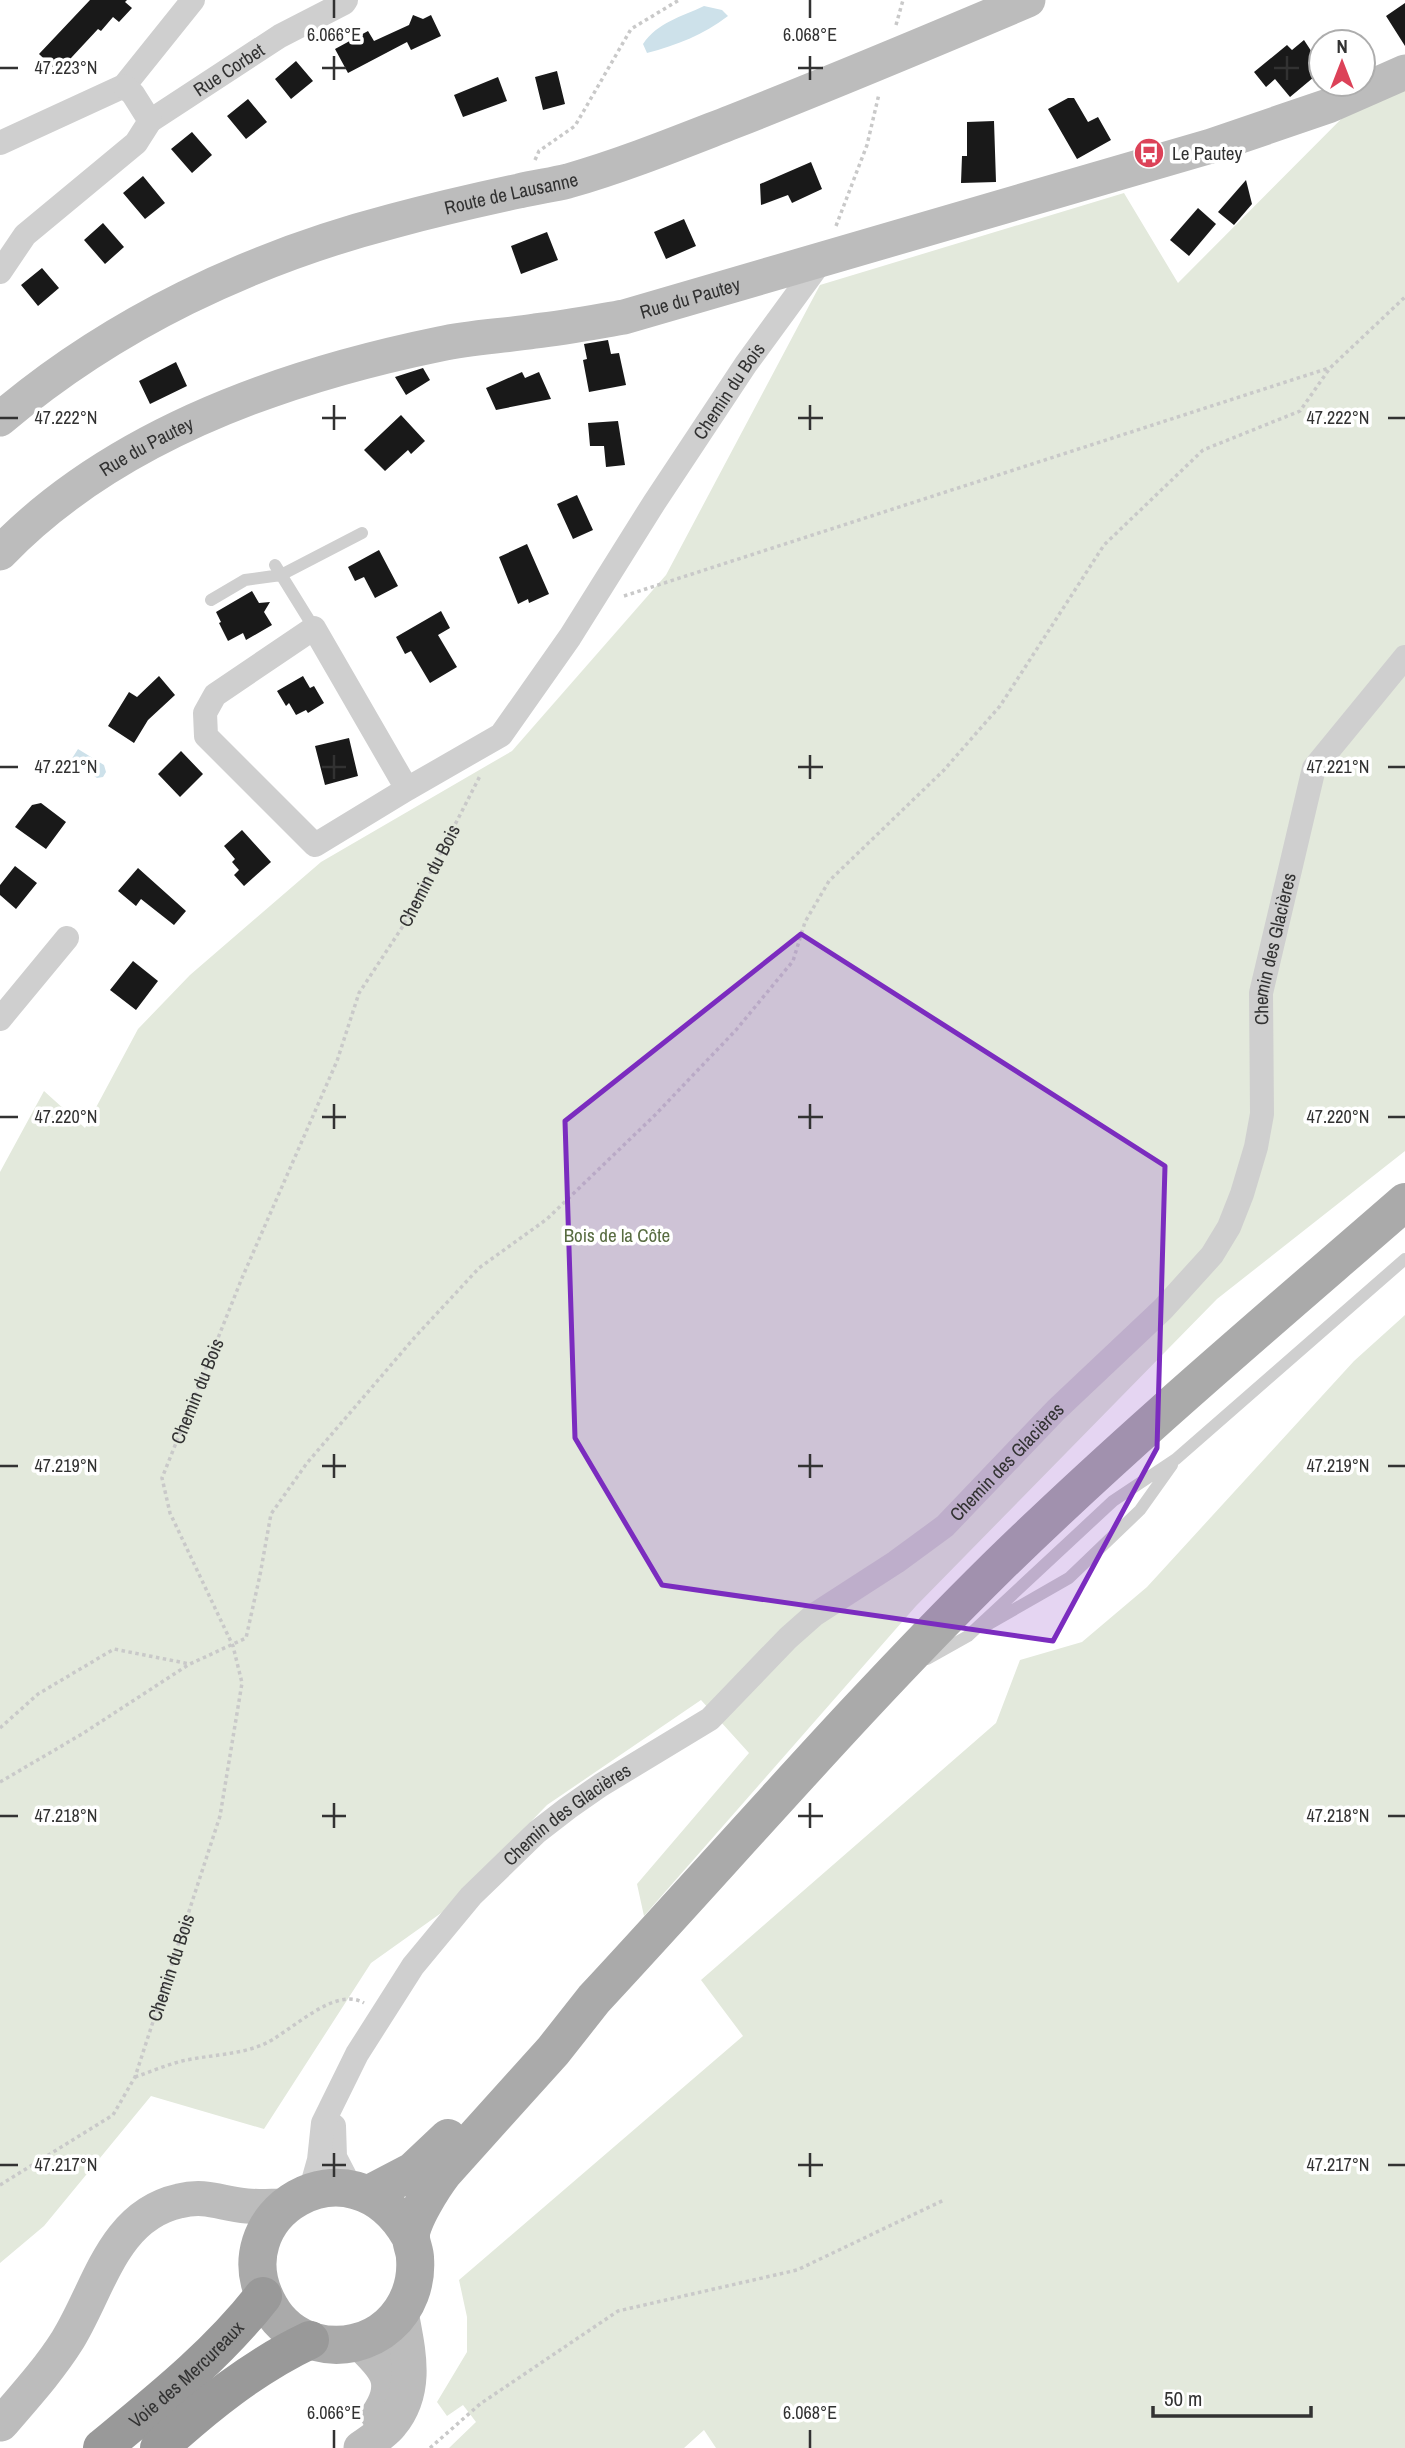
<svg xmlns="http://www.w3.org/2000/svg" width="1405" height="2448" viewBox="0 0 1405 2448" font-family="'Archivo Narrow',sans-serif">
<rect width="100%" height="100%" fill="#fff"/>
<path fill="#e3e9dc" d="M1405 59V1151L1217 1299 916 1606 644 1916 637 1884 749 1753 701 1700 547 1805 444 1911 371 1963 264 2129 151 2096 44 2226 0 2263V1172L44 1091 85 1128 138 1029 190 975 321 862 512 751 666 575 820 285 1124 193 1178 283 1385 75Z
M1405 1315V2448H716L704 2430 684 2448H449L476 2422 463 2405 447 2416 437 2402 467 2352V2317L459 2280 743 2036 701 1980 996 1723 1020 1660 1082 1642 1147 1587 1354 1361Z"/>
<path fill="#cde1ea" d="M704 6 722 10 728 16C703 35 677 45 647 53L643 44C658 22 681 17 704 6Z
M78 749 104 765 106 772 103 777 97 778 71 760Z"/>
<path fill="#191919" d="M90 0H127L125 2 132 8 119 22 113 17 101 31 98 29 58 72 39 54Z
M1405 3V46L1386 16Z
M413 15 423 19 431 15 441 36 411 50 407 42 348 73 335 49 368 31 374 41 409 25Z
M1304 40 1319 63 1309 71 1314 77 1290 97 1275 79 1266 87 1254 72 1287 45 1292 50Z
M296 61 313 81 291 99 275 79Z
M557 71 565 104 543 110 535 77Z
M498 77 507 101 463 117 454 95Z
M1068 98H1074L1088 122 1098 117 1111 140 1077 159 1048 109Z
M248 99 267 122 246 139 227 116Z
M994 121 996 182 961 183 962 156H967V122Z
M192 132 212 155 192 173 171 149Z
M811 162 822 189 792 203 788 195 761 205 760 184Z
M143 176 165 203 145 219 123 193Z
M1246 180 1252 204 1234 225 1218 212Z
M1198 208 1216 224 1189 256 1170 240Z
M684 219 696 246 666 259 654 232Z
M103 223 124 247 105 264 84 240Z
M547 232 558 260 521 274 511 246Z
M42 268 59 288 38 306 21 285Z
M608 340 611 354 619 353 626 385 589 392 583 360 587 359 584 344Z
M176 362 187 386 150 404 139 381Z
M423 368 430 380 406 395 395 377Z
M522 372 525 378 539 372 551 399 496 410 486 388Z
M401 415 425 441 411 454 408 450 385 471 364 450Z
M618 421 625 465 606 467 604 446H590L588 423Z
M577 495 593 530 573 539 557 504Z
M527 544 549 594 529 603 528 599 518 604 499 557Z
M379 550 398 586 375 598 364 577 355 581 348 567Z
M252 591 259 603 270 602 264 612 272 625 246 640 243 633 228 641 219 623 221 622 216 612Z
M441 611 450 628 438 635 457 667 430 683 411 651 405 654 396 637Z
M159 676 175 695 148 720 134 743 108 726 129 692 137 697Z
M303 676 310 688 314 686 324 703 308 713 306 710 296 715 289 703 286 706 277 691Z
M349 738 358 776 325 785 315 746Z
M181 751 203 774 180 797 158 774Z
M41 803 66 822 46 849 15 827 32 805Z
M242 830 271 862 244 886 234 875 239 870 232 862 235 859 224 846Z
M15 866 37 883 16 909 0 895V885Z
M138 868 186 911 174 925 141 899 136 906 118 891Z
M133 961 158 981 136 1010 110 990Z"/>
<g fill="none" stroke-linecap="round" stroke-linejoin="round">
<g stroke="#c9c9c9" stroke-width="3.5" stroke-dasharray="3.5 3.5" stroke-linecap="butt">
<path d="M896 25 903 0"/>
<path d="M535 160 539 151 575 126 631 29 679 0"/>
<path d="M836 226 867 145 879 94"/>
<path d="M624 596 1329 368"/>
<path d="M0 1728 38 1694 114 1649 190 1664 246 1638 260 1575 271 1514 307 1463 415 1337 479 1268 547 1219 655 1115 736 1030 793 961 805 922 829 881 944 770 1000 706 1104 545 1203 450 1300 411 1330 368 1405 297"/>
<path d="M0 1782 82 1734 188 1665"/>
<path d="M135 2077C150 2072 166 2065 182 2061 208 2055 237 2055 262 2045 289 2034 334 1985 364 2003"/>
<path id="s1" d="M0 2185 113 2115 135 2077 220 1816 242 1683 233 1646 170 1513 162 1478 242 1278 337 1061 359 993 403 926 481 774"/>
<path d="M430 2448 480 2404 618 2311 797 2270 944 2200"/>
</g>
<path stroke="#cfcfcf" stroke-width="12" d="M275 565 314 628
M211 600 245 580 281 575 362 533
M987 1625 1069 1578 1140 1510 1172 1465
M927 1659 968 1636 1113 1501 1176 1459 1405 1259"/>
<g stroke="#cfcfcf" stroke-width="24">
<path id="s2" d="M150 121 280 36 344 3 346 0"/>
<path d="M0 143 124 86 193 0"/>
<path d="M0 272 25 235 136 143 150 121 133 94 124 86"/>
<path id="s3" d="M407 789 315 845 206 736 205 713 215 695 314 628 407 789 501 735 570 637 654 503 746 364 822 260"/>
<path d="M0 1019 67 938"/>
<path d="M334 2126 335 2157 351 2188"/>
<path id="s4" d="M310 2192 319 2160 323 2123 357 2054 413 1966 471 1896 537 1832 568 1808 601 1785 710 1719 788 1638 814 1615 896 1562 945 1526 1056 1410 1163 1309 1212 1255 1229 1227 1242 1194 1256 1147 1262 1114 1261 993 1314 768 1405 657"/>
</g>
<g stroke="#bcbcbc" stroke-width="35">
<path id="s5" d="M0 419C113 323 251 258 393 221 434 210 477 200 519 191 535 187 552 185 568 181 624 165 678 143 732 122 831 83 929 42 1028 0"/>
<path id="s6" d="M0 553C113 436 284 376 440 344 471 337 504 336 535 331 565 328 595 322 624 317L1211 146 1328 106 1405 72"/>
<path d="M359 2342C384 2366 401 2381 378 2415"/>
<path d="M1 2424C24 2397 48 2371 67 2341 99 2290 112 2216 179 2201 207 2194 221 2204 247 2206 259 2207 272 2206 284 2206"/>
<path d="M361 2448C371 2441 384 2433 391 2424 419 2390 408 2351 401 2312"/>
</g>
<path stroke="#aaa" stroke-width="38" d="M369 2194 413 2171 448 2138
M410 2236C351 2132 216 2215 270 2307 279 2324 296 2337 315 2342 341 2349 369 2343 389 2325 408 2308 417 2283 415 2258 415 2251 411 2244 411 2237 410 2222 434 2185 444 2172L553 2051 594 1999C728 1855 856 1706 996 1568 1127 1440 1267 1322 1405 1202"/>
<g stroke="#999" stroke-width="38">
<path id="s7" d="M102 2448C159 2401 218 2354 263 2296"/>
<path d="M159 2448C205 2406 253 2367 310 2340"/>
</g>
</g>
<path fill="#7b2cbf" fill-opacity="0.2" stroke="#7b2cbf" stroke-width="5" stroke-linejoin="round" d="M801 934 1165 1166 1157 1448 1053 1641 662 1585 575 1438 565 1121Z"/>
<path fill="none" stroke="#323232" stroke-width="2.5" d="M334 0V18M810 0V18M334 56V80M810 56V80M1287 56V80M0 68H18M322 68H346M798 68H823M1274 68H1299M334 405V430M810 405V430M0 418H18M322 418H346M798 418H823M1388 418H1405M334 755V779M810 755V779M0 767H18M322 767H346M798 767H823M1388 767H1405M334 1104V1129M810 1104V1129M0 1117H18M322 1117H346M798 1117H823M1388 1117H1405M334 1454V1478M810 1454V1478M0 1466H18M322 1466H346M798 1466H823M1388 1466H1405M334 1803V1828M810 1803V1828M0 1816H18M322 1816H346M798 1816H823M1388 1816H1405M334 2153V2177M810 2153V2177M0 2165H18M322 2165H346M798 2165H823M1388 2165H1405M334 2430V2448M810 2430V2448"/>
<defs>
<g id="bus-disc" transform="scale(1.575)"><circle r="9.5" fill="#dc4258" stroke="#fff"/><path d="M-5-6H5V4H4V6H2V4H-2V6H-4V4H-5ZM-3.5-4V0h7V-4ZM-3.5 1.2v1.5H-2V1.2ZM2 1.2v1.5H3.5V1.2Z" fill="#fff"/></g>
</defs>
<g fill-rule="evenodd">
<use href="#bus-disc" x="1149" y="153"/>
</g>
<g text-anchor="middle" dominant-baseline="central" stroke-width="7" stroke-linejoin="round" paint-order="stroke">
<g font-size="19" fill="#323232" stroke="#fff">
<text stroke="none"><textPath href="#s2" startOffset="94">Rue Corbet</textPath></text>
<text stroke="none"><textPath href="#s5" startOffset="565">Route de Lausanne</textPath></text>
<text stroke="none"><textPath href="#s6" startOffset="749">Rue du Pautey</textPath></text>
<text stroke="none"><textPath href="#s3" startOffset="1132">Chemin du Bois</textPath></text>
<text stroke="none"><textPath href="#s6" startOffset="182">Rue du Pautey</textPath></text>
<text stroke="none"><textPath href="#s1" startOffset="1468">Chemin du Bois</textPath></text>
<text stroke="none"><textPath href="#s4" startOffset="1645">Chemin des Glacières</textPath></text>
<text stroke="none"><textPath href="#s1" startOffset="901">Chemin du Bois</textPath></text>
<text stroke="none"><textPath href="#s4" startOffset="1036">Chemin des Glacières</textPath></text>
<text stroke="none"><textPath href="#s4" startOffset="469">Chemin des Glacières</textPath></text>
<text stroke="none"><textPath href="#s1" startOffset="292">Chemin du Bois</textPath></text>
<text stroke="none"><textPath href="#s7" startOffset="112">Voie des Mercureaux</textPath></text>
</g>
<g font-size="19" fill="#323232" stroke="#fff" text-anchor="start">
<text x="1172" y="153">Le Pautey</text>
</g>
<g font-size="19" fill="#586c41" stroke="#fff">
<text x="617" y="1235">Bois de la Côte</text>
</g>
</g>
<g font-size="18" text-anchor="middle" fill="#323232" stroke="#fff" stroke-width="7" stroke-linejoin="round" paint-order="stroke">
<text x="334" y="41">6.066°E</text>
<text x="810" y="41">6.068°E</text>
<text x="66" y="74">47.223°N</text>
<text x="66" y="424">47.222°N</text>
<text x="1338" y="424">47.222°N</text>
<text x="66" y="773">47.221°N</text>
<text x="1338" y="773">47.221°N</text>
<text x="66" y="1123">47.220°N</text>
<text x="1338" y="1123">47.220°N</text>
<text x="66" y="1472">47.219°N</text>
<text x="1338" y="1472">47.219°N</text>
<text x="66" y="1822">47.218°N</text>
<text x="1338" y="1822">47.218°N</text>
<text x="66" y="2171">47.217°N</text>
<text x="1338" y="2171">47.217°N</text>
<text x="334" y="2419">6.066°E</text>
<text x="810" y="2419">6.068°E</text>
</g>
<g transform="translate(1342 63)"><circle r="33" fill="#ffffff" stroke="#adadad" stroke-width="2"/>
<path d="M0-5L12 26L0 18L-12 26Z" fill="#dc4258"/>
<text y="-10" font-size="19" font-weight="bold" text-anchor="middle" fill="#323232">N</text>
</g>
<path d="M1153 2406v10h158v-10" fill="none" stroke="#323232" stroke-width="3.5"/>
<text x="1164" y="2406" font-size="21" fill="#323232" stroke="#ffffff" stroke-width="5" paint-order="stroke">50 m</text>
</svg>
